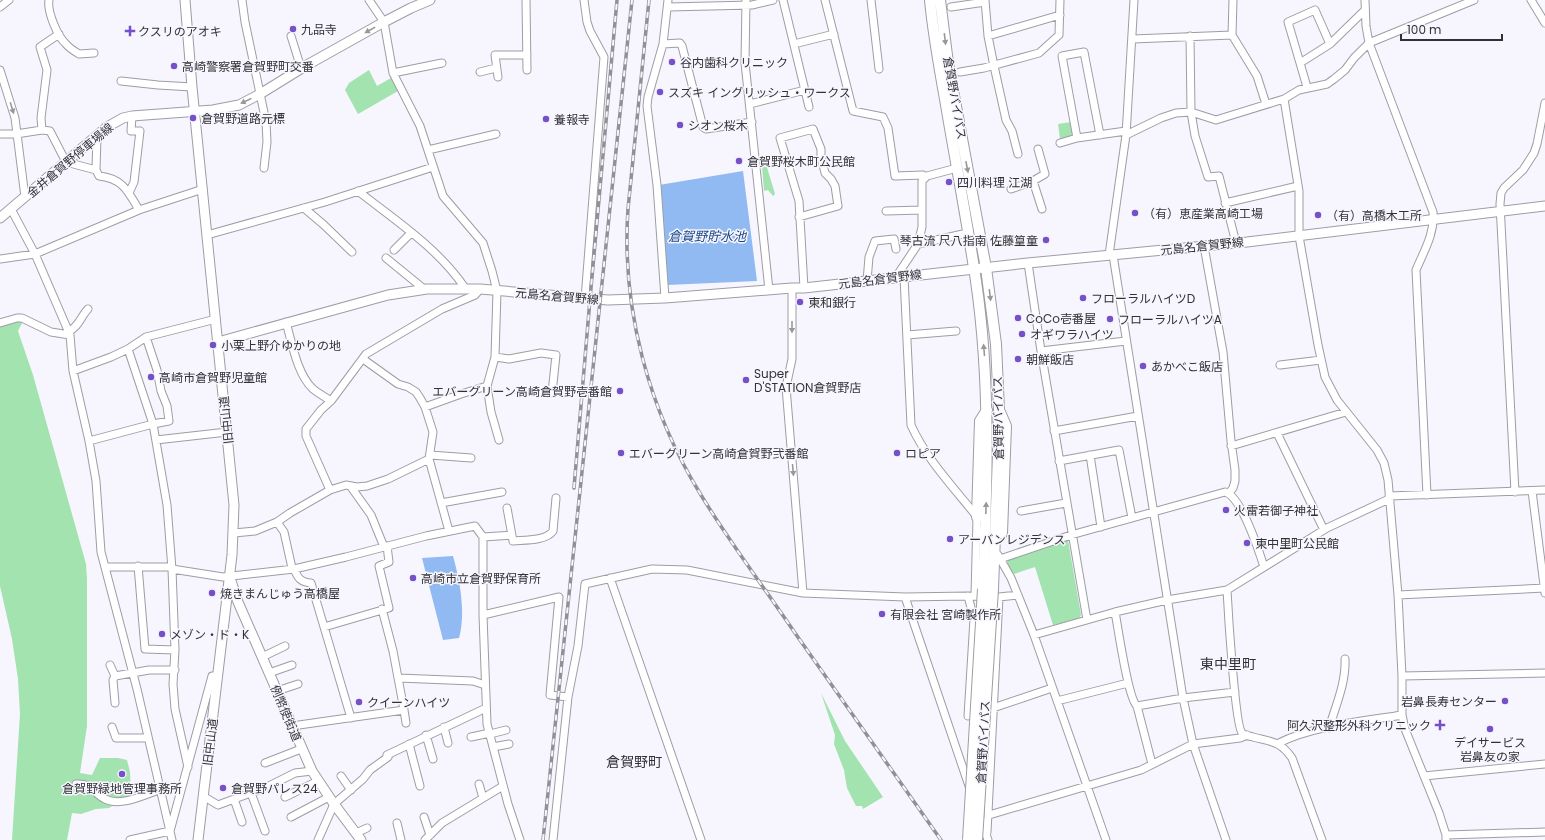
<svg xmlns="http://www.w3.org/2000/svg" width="1545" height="840" viewBox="0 0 1545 840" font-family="Poppins,'Noto Sans JP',sans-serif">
<rect width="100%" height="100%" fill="#f7f5fe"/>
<path fill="#a2e3af" d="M369 70 377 86 391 78 398 91 358 114 345 90 349 83Z
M1071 122 1073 132 1070 137 1060 139 1058 124Z
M766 164 775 194 773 196 768 190 764 191 762 166Z
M17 320 23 321 18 331 33 375 86 564 87 579V726L80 773 92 775 100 758H118L127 760 130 772 131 795 109 808 96 809 81 814 72 813 67 840H12L20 714 18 679 12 639 0 586V325Z
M1068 540 1081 615 1079 619 1053 625 1035 567 1014 574 1007 564 1008 558Z
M821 693 845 741 883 797 863 809 862 806H856L847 788 844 770 834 744 835 735Z"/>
<path fill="#91baf2" d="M743 171 757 281 667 285 659 185Z
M453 556C460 581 466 613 459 638L443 640 422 558Z"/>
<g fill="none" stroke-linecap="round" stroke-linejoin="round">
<g stroke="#9e9da5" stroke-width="9">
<path id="minor" d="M49 0C47 11 57 36 66 44 69 48 74 51 79 54L94 53
M242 0 245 22 266 122 267 142 264 168
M369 0 384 22 393 73 420 126 443 196 483 243 492 271 497 291 495 357 487 386 461 394 425 407 433 432 429 459 449 531
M526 0 527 70
M584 0 587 22 590 31 604 57 585 299
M746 0 745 63 769 290
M783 0 809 107
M825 0 853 111 883 117 888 128 895 176 923 175 924 178
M871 0 879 69
M985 0 988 36 994 66 1006 120 1012 131 1018 154
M1233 0 1232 35 1257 76 1266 104
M1365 0 1366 26 1369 43 1433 212C1435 233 1424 251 1416 270L1427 495
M1531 0 1545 23
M0 7 9 0
M668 7 752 5 773 0
M951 7 985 2
M291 36 301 68
M988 36 1060 15
M1190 36 1191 112 1195 136 1208 177 1219 176 1236 243
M1133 39 1232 35
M663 44 680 43 682 46 703 127 706 129 752 122
M794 44 834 34
M1300 63 1288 22 1315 10 1330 44
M0 70 15 118 25 197
M480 72 496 68
M960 72 984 68 1039 53 1059 35 1060 0
M393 73 442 63
M498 77 495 55H527
M121 81 158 85 192 87
M1307 87 1300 63 1330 44 1364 11
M750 104 805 90
M42 130 41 118 47 70 40 47 59 34
M0 134H16L42 130 50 131 66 162 96 170
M1126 135 1161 118 1176 113 1191 112 1216 120 1284 99
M97 136 96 170 99 176C122 178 128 191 139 210
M1077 138 1062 56 1084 52 1100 135
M1060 143 1077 138 1126 131
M428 150 496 134
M1033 181 1042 209
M1011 189 1033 181 1045 174 1038 149
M358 191C396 221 438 248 465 288
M129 193 134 182 140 131H131L132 116
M1225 203 1298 186
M304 208 324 225 352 252
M11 209 35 254 70 335 73 371 89 441 96 481 101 552 137 689 172 840
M886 211 922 210
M799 217 838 206 835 186 831 179 825 173 821 157V149L813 129 780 138 799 201 804 288
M207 235 325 202 433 167
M918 244 963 234
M1204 246 1223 352 1231 441 1235 470V481L1233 488 1229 493
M394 250 411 233
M1109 255 1126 135 1134 0
M1113 255 1183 698 1193 744 1226 840
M386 258 424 289
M0 259 35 254 139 210 203 189
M1028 263 1041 351 1087 620
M896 277 918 244 922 227V181L927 176 957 168
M904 277 911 425C926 459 955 489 978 518
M867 281 869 257 875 241 894 239 896 249
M792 288V359L786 387 803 593
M665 298 657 185 647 106 648 97 663 44 668 0
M286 322C292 343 297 374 313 389 318 393 325 397 331 401
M0 323 17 318H22L51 332 70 335
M68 332C79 327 81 316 88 309
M907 335 956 331
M128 349 153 424 167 505 172 569 175 650 173 684 175 709 188 767
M1041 351 1126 341
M495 357 509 359 541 353 556 355 552 393
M363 359 398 384 408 387 416 392 420 398 425 407
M1280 365 1321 360
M73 371 111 357 128 349 146 337 216 319
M487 386 491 412 499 440
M1054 431 1138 416
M1277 433 1324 530
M156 440 227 432
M89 441 153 424 169 421 167 406 161 391 157 370 146 337
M1231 446 1346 412
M430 455 471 458
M1090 455 1101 527
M1059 461 1119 450 1132 518
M351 487 371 515 384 547
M330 490 306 436V429L321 410 331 401 366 354 442 309 475 295 480 289
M1532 491 1545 593
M1515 492 1500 204 1501 193 1504 188 1523 170 1534 153 1537 144 1545 103
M1389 496 1545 490
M441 503 502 492
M507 508 513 541C525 540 546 541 553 531L556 498
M1021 511 1066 503
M277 522 284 532 292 568
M234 533 255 531 277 522 290 513 330 490 346 485 357 487 367 486 388 479 429 459
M483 537 512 535
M998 555 1011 578 1034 635 1106 840
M1000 559 1071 535 1225 492C1241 496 1259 551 1264 567
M138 566 145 649 175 650
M105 567H172
M172 569 223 577 294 569 346 557 426 536 475 526 483 537V615L487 724 508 804 520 840
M294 569C298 578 300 582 311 583L351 718
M610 578 701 840
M1227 590C1228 609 1235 725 1242 733 1245 736 1250 736 1253 737 1272 742 1280 741 1292 758L1322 840
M1398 595 1545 588
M968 596 974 619 968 716
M975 596 977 517
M905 597 969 786
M1115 612C1118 627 1128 699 1137 706L1183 698 1235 692
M483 615 559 597 550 695 568 697
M324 627 389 608 379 566 389 562 387 546
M1034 635 1115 612 1167 600 1227 590 1327 528 1389 499
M262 657 285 646
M110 665 115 676 149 670H175
M269 673 292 665
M115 676 113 680 115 703
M1402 676 1545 673
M398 678 473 681 485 685
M277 691 298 684
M1057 701 1128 683
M1137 706 1152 764
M993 708 1052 688
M404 710 406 723
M292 726 404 710 393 651 382 609
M112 727 116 738H148
M444 727 448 743
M1329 728C1336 705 1346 683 1345 659
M490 734 506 730
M426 735 433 759
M471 737 490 733
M1279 743C1311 726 1365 721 1402 715
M409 744 420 786
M493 747 509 744
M265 763 301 749
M341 776 351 790
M1424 776 1545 764
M76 784C92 783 93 793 105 799 121 807 144 795 159 790
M479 784 483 798
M251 793 265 831
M203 796 218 805 267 787 295 773 312 771
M285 797 318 781
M234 799 242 822
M989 815 1141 770 1193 744 1240 738 1247 735
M291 817 329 797
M424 817 430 835
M980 817 988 840
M397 823 401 840
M170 831 212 676H218
M987 832 999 597
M356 833 367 828
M1446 835 1545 832
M130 840 170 831
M318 840 334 804 363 779 370 770 388 757 387 755 486 708
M425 840 442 823 503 786
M553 840 568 697 578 646 585 584 652 569 687 570 803 593 905 597 968 596 999 597 1018 595
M1446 840V835L1439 813 1405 729 1402 715V676L1398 595 1388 480 1384 463 1377 450 1337 400 1325 377 1318 345 1299 236V191L1284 99 1299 90 1327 84 1334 79 1345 70 1354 58 1369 43 1474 0"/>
</g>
<g stroke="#9e9da5" stroke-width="11">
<path id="major" d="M185 0 192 87 234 505 232 555 198 840
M0 218 107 127 123 118 132 116 213 110 239 105 260 94 307 65 384 22 411 8 430 0
M218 342 388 295 427 289H480L608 300 665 298 792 288H804L1028 263 1247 242 1545 206
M230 578 238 602 312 771 334 804 361 840"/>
</g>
<g stroke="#9e9da5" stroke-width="12">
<path id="highway" d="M930 0C933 33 939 66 945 99 955 159 967 220 976 281 991 384 987 485 983 589
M940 0 948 63 986 268 996 344 999 410 998 455 993 589
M1000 412 1006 426 1002 533
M977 517 980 421 987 410"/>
</g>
<use href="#minor" stroke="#fff" stroke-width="7"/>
<use href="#major" stroke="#fff" stroke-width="9"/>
<use href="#highway" stroke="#fff" stroke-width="10"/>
<g stroke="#929096" stroke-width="3.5">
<path id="rail" d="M649 0 628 209C621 308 649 411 701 495 730 543 764 587 795 633 844 702 892 771 941 840
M574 488 590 299 617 0
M543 840 632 0"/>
</g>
<use href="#rail" stroke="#f7f5fe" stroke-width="2" stroke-dasharray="6" stroke-linecap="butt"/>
<g stroke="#9e9da5" stroke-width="12" stroke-linecap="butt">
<path id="highway-bridge" d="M968 840 983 589
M977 840 993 589"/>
</g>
<use href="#highway-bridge" stroke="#fff" stroke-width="10"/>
</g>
<defs><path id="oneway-solid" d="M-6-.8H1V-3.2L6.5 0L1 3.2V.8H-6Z"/></defs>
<g fill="#98989a">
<use href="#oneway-solid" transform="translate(370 30) rotate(151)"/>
<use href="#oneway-solid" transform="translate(945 39) rotate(83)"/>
<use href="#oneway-solid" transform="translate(246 101) rotate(154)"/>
<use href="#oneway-solid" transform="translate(12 108) rotate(73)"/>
<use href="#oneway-solid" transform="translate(967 167) rotate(79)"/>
<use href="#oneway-solid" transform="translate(990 295) rotate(83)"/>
<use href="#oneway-solid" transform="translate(792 327) rotate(90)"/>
<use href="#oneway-solid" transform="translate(984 350) rotate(-95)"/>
<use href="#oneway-solid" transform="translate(793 470) rotate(85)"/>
<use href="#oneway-solid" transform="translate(986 508) rotate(-88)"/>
</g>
<g fill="#7650c9" stroke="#f7f5fe" stroke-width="1.5">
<circle cx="293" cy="29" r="4"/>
<path d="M128 25h4v4h4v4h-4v4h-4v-4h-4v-4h4z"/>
<circle cx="672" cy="62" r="4"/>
<circle cx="174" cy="66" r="4"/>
<circle cx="660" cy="92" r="4"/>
<circle cx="193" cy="118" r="4"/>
<circle cx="546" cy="119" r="4"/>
<circle cx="680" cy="125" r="4"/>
<circle cx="739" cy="161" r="4"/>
<circle cx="949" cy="182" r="4"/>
<circle cx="1135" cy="213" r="4"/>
<circle cx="1318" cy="215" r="4"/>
<circle cx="1046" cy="240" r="4"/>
<circle cx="1083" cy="298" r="4"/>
<circle cx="800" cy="302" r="4"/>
<circle cx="1018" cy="318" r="4"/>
<circle cx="1110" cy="319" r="4"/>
<circle cx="1022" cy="334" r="4"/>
<circle cx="213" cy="345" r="4"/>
<circle cx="1018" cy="359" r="4"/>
<circle cx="1143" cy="366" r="4"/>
<circle cx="151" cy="377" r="4"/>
<circle cx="746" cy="380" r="4"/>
<circle cx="620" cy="391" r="4"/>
<circle cx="621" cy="453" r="4"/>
<circle cx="897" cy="453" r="4"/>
<circle cx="1226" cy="510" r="4"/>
<circle cx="950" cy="539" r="4"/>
<circle cx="1247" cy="543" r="4"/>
<circle cx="413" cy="578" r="4"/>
<circle cx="212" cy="593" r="4"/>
<circle cx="882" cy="614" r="4"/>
<circle cx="162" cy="634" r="4"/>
<circle cx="1505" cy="701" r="4"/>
<circle cx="359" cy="702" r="4"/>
<path d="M1438 719h4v4h4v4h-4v4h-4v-4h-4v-4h4z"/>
<circle cx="1490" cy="729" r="4"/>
<circle cx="122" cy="774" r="4"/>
<circle cx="223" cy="788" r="4"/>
</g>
<g text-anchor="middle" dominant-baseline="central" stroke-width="3" stroke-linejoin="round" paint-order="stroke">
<g font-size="12" fill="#323134" stroke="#f7f5fe" text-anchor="start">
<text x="301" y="29">九品寺</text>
<text x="138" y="31">クスリのアオキ</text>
<text x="680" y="62">谷内歯科クリニック</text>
<text x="182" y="66">高崎警察署倉賀野町交番</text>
<text x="668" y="92">スズキ イングリッシュ・ワークス</text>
<text x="201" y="118">倉賀野道路元標</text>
<text x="554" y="119">養報寺</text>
<text x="688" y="125">シオン桜木</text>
<text x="747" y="161">倉賀野桜木町公民館</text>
<text x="957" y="182">四川料理 江湖</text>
<text x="1143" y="213">（有）恵産業高崎工場</text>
<text x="1326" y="215">（有）高橋木工所</text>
<text x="1038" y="240" text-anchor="end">琴古流 尺八指南 佐藤篁童</text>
<text x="1091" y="298">フローラルハイツD</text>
<text x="808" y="302">東和銀行</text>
<text x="1026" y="318">CoCo壱番屋</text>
<text x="1118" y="319">フローラルハイツA</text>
<text x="1030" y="334">オギワラハイツ</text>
<text x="221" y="345">小栗上野介ゆかりの地</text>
<text x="1026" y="359">朝鮮飯店</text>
<text x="1151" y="366">あかべこ飯店</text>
<text x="754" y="373">Super<tspan x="754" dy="14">D'STATION倉賀野店</tspan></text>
<text x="159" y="377">高崎市倉賀野児童館</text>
<text x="612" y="391" text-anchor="end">エバーグリーン高崎倉賀野壱番館</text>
<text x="629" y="453">エバーグリーン高崎倉賀野弐番館</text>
<text x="905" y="453">ロピア</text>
<text x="1234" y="510">火雷若御子神社</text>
<text x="958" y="539">アーバンレジデンス</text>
<text x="1255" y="543">東中里町公民館</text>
<text x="421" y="578">高崎市立倉賀野保育所</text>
<text x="220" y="593">焼きまんじゅう高橋屋</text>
<text x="890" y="614">有限会社 宮崎製作所</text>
<text x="170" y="634">メゾン・ド・K</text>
<text x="1497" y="701" text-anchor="end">岩鼻長寿センター</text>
<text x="367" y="702">クイーンハイツ</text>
<text x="1431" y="725" text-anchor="end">阿久沢整形外科クリニック</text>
<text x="1490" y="742" text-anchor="middle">デイサービス<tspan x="1490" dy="14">岩鼻友の家</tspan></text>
<text x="122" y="788" text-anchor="middle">倉賀野緑地管理事務所</text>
<text x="231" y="788">倉賀野パレス24</text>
</g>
<g font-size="12" fill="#323134" stroke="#f7f5fe">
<text transform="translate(955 98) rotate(80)">倉賀野バイパス</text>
<text transform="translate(70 160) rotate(-40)">金井倉賀野停車場線</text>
<text transform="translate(1202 246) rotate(-6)">元島名倉賀野線</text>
<text transform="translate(880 279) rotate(-7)">元島名倉賀野線</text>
<text transform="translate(557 296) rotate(5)">元島名倉賀野線</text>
<text transform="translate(998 418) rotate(-91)">倉賀野バイパス</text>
<text transform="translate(226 420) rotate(-96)">旧中山道</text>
<text transform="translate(286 713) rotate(67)">例幣使街道</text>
<text transform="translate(210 742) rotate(-83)">旧中山道</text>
<text transform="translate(983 742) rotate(-87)">倉賀野バイパス</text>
</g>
<g font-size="13" font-style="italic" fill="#184987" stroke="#f7f5fe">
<text x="707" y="236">倉賀野貯水池</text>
</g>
<g font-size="14" fill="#323134" stroke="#f7f5fe">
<text x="1228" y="664">東中里町</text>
<text x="634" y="762">倉賀野町</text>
</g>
</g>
<path d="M1401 34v6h101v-6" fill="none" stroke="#323134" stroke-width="2"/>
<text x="1407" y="34" font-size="12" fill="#323134" stroke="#f7f5fe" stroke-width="3" paint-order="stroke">100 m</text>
</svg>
